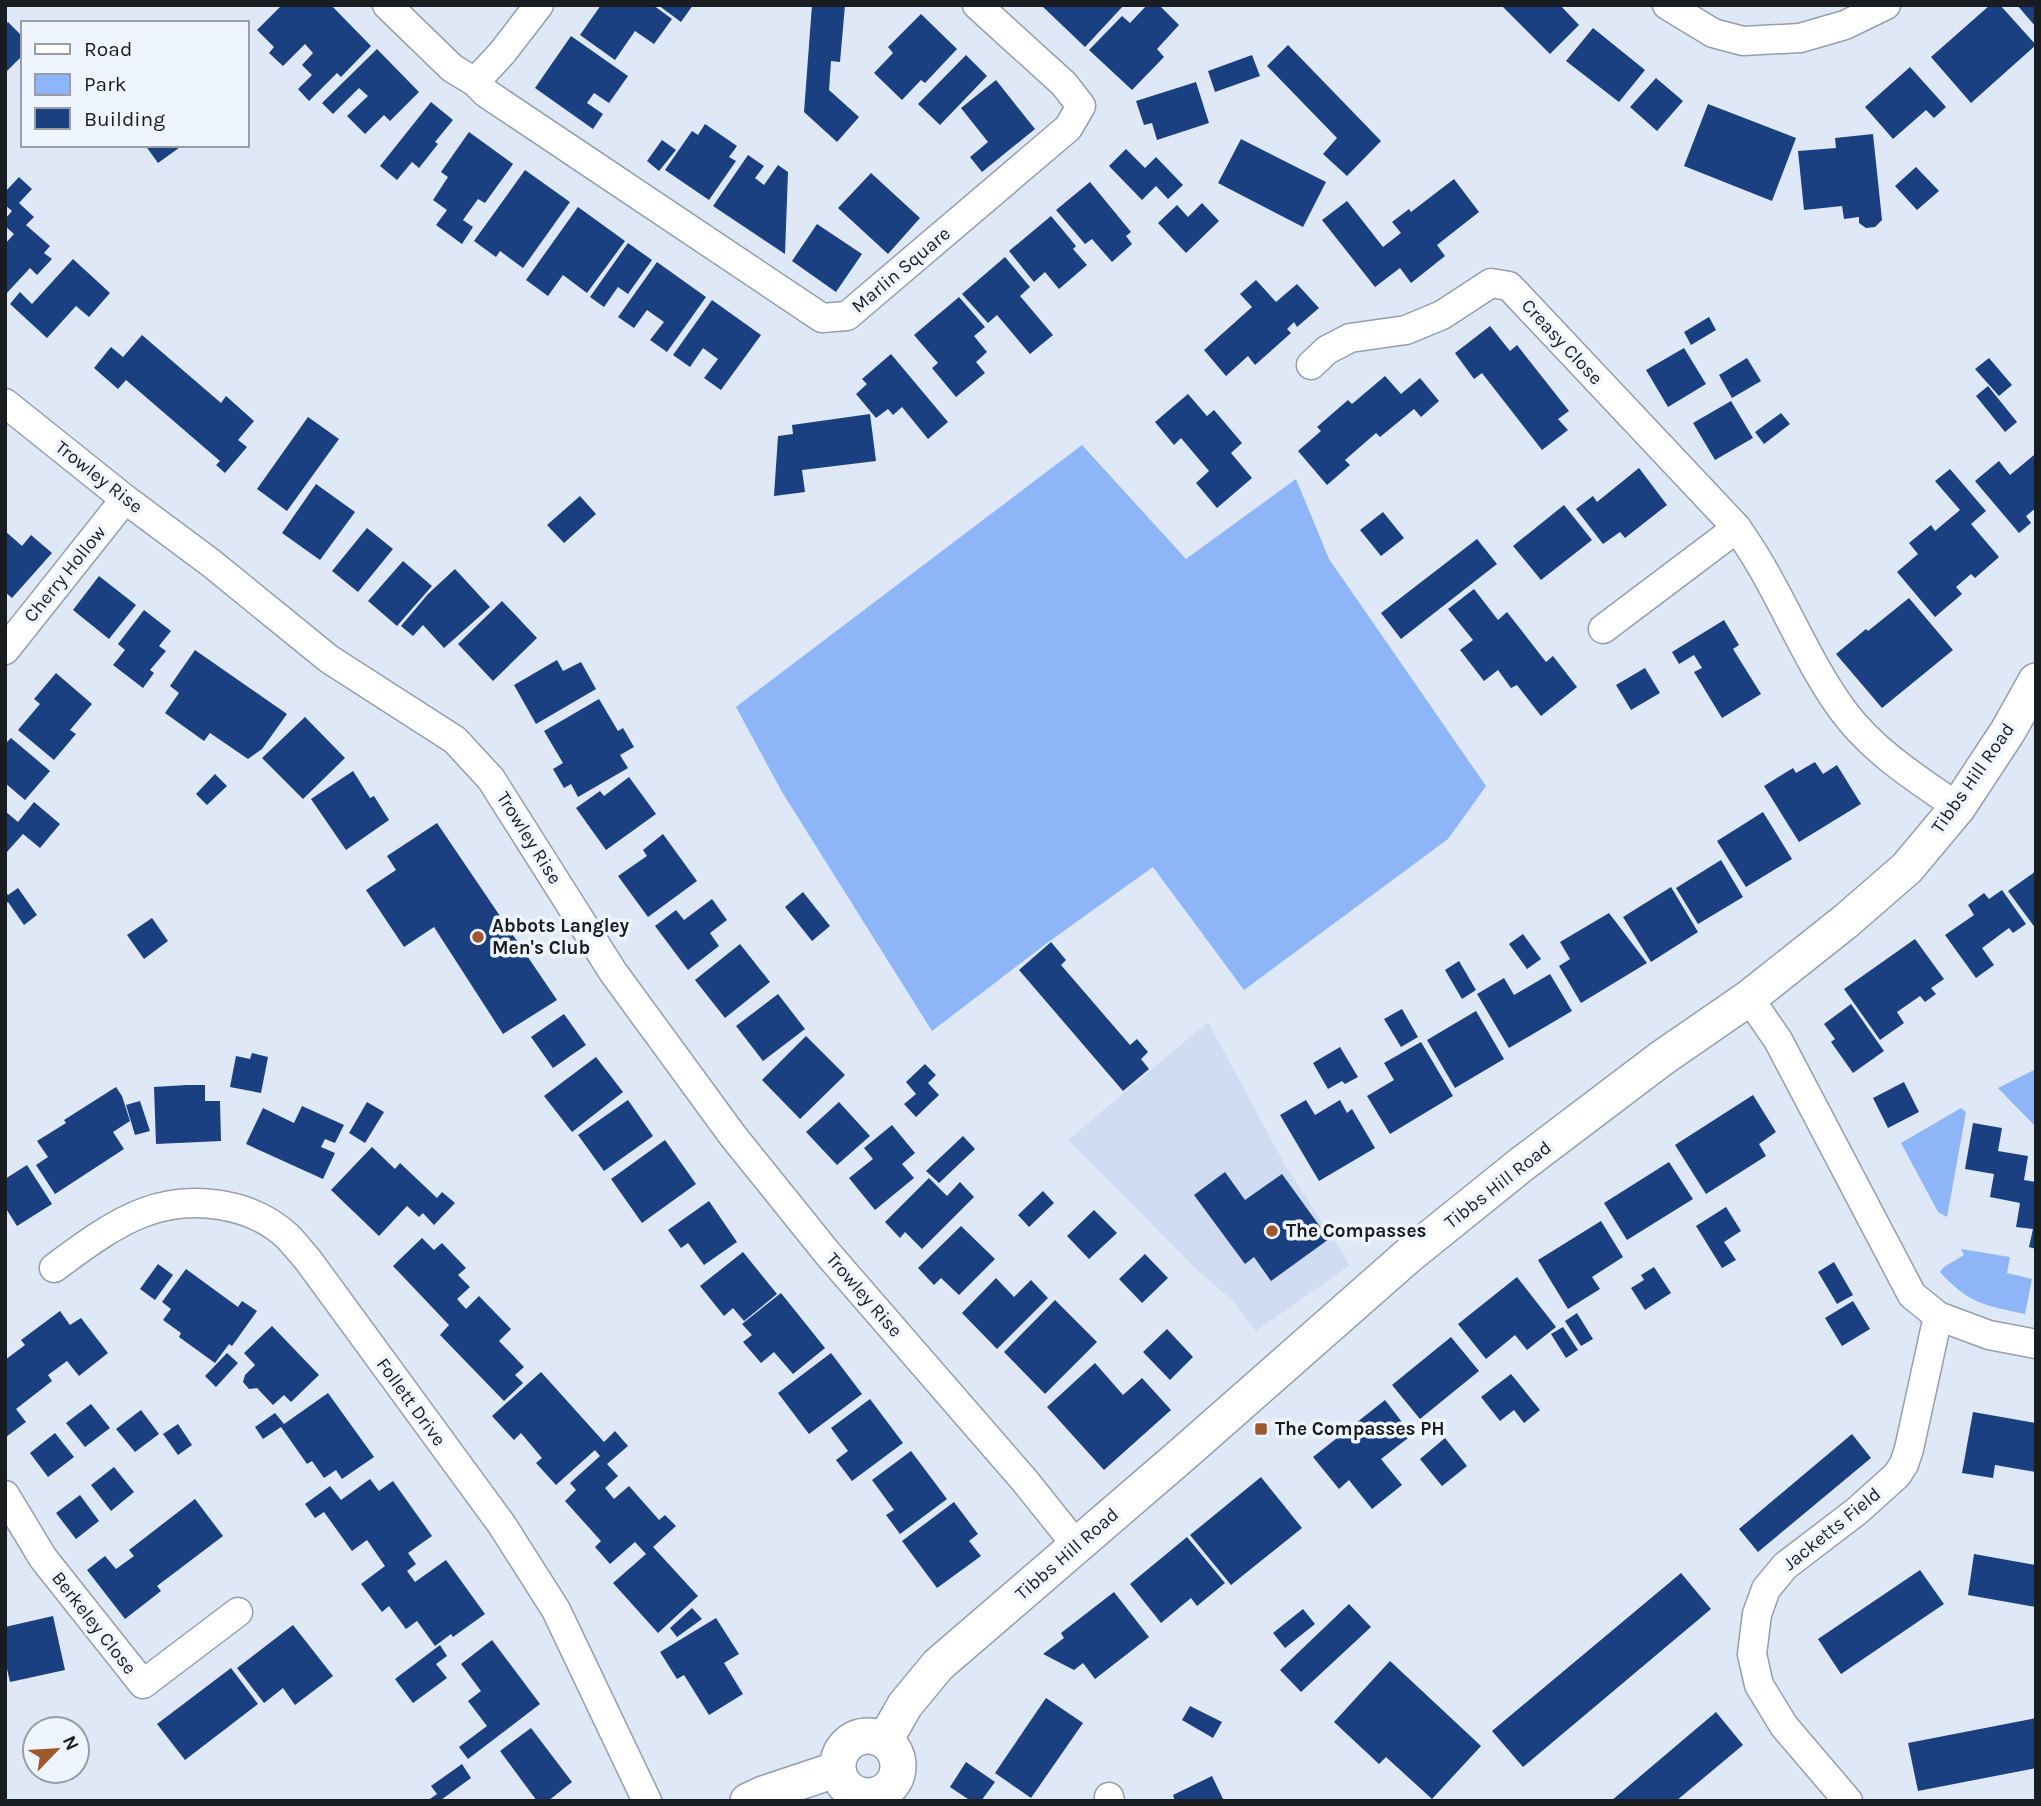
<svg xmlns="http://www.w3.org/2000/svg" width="2041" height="1806" viewBox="0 0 2041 1806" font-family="Karla,sans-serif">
<rect width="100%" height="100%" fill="#dee8f7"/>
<path fill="#cfdcf2" d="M1208 1022 1286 1167 1350 1265 1256 1331 1233 1301 1197 1270 1068 1140Z"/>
<path fill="#8eb5f8" d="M1082 445 1186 559 1296 479 1329 559 1486 786 1448 839 1244 990 1153 867 1047 943 932 1031 782 792 736 707Z
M2036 1069V1127L1998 1088Z
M1961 1108 1966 1112 1947 1217 1938 1212 1901 1143Z
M1961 1249 2010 1257 2007 1273 2032 1279 2025 1314C1984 1305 1969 1304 1940 1272L1944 1267 1964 1255Z"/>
<path fill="#1b4081" d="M282 5H331L371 46 341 77 337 73 309 101 298 89 312 75 302 65 313 53 305 44 283 66 269 53 274 47 257 30Z
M601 5H653L672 19 654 44 635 31 615 60 580 35Z
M658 5H693L681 22Z
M812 5H845L840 62 831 61 829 90 859 117 837 142 804 112Z
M1041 5H1124L1085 47Z
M1147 5H1159L1179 25 1157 49 1164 57 1132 90 1089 50 1122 16 1130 23Z
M1504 5H1560L1579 25 1550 54 1503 7Z
M1990 5H2000L2036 45 1971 103 1931 57Z
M2017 5H2036V27Z
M921 14 957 49 925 83 921 80 902 100 874 73 893 53 888 47Z
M8 22 23 37V55L5 73V25Z
M1593 28 1645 70 1619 102 1566 61Z
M571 36 628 76 609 103 594 93 587 103 603 114 593 129 535 88Z
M1288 45 1381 141 1347 176 1323 154 1337 138 1267 66Z
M377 49 419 92 390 121 384 115 365 134 347 116 368 96 359 88 333 114 322 103Z
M966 55 987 76 940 125 918 104Z
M1252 55 1260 76 1215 92 1208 71Z
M1910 67 1946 107 1934 118 1926 110 1893 139 1865 107Z
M1656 78 1683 101 1657 131 1630 107Z
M996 80 1035 129 982 172 970 157 988 142 961 108Z
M1196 82 1209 123 1157 140 1152 123 1144 125 1136 101Z
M431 102 453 120 435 142 438 144 419 168 412 162 397 180 380 166Z
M1708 104 1796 138 1772 201 1684 166Z
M705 124 737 146 729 157 736 161 709 200 665 170 692 131 698 135Z
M469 132 513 164 485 203 478 199 463 220 473 227 462 244 436 225 447 210 433 200 448 177 441 172Z
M1873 134 1882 220 1875 227 1866 228 1859 223V217L1844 219 1842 206 1804 210 1798 151 1836 148 1835 138Z
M1241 139 1326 182 1303 227 1218 183Z
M662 140 676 150 659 171 647 161Z
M145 145H183L158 163Z
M1126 149 1145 168 1156 157 1183 185 1168 199 1156 186 1142 200 1109 166Z
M748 155 764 166 755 178 764 185 778 165 788 172 785 254 713 206Z
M1916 167 1939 191 1917 210 1895 186Z
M525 170 570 202 523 268 500 251 496 257 474 241Z
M871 173 920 218 888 254 838 208Z
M19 177 32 189 19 203 34 217 26 225 50 246 44 253 52 259 37 275 30 268 5 295V244L14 234 5 226V219L12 211 5 205V192Z
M1454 179 1479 212 1437 245 1445 256 1411 283 1400 268 1375 287 1322 220 1347 201 1383 247 1401 233 1392 222 1409 209 1411 212Z
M1090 182 1131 232 1126 236 1132 244 1112 262 1092 239 1085 244 1056 210Z
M1202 203 1219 221 1186 253 1158 223 1177 205 1188 217Z
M578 207 625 241 587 293 563 275 548 296 526 280Z
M1051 216 1076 246 1073 249 1087 265 1059 289 1045 272 1034 282 1009 251Z
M817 224 862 254 836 292 792 261Z
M628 243 652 260 628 294 618 287 604 307 590 297Z
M1005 257 1030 287 1020 296 1053 335 1030 354 997 315 988 323 962 294Z
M73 259 110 293 89 317 76 306 47 338 10 304 20 292 32 304Z
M657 262 706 297 667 352 650 340 664 322 647 310 634 328 618 317Z
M1256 280 1276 302 1297 284 1319 308 1297 327 1294 322 1287 329 1291 333 1255 365 1248 356 1226 376 1204 350 1252 307 1240 294Z
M959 297 985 327 974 336 987 352 976 362 985 373 956 397 932 368 938 363 914 335Z
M712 300 761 335 721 390 704 378 718 359 703 348 690 367 673 355Z
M1709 317 1716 330 1691 345 1684 332Z
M1490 326 1510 351 1517 345 1569 411 1558 419 1568 430 1542 450 1482 373 1474 379 1455 353Z
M142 335 221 403 226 396 254 421 238 440 247 447 225 473 216 465 220 461 126 380 118 389 94 368 111 347 123 357Z
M1684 348 1706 384 1668 407 1646 370Z
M891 354 948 422 928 439 902 407 893 415 888 409 876 418 856 394 867 384 862 379Z
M1747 358 1761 381 1732 398 1719 375Z
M1989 358 2012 385 1999 396 1975 369Z
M1385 376 1401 394 1420 378 1439 401 1421 417 1414 409 1380 437 1376 433 1345 460 1350 465 1327 485 1298 451 1321 431 1317 427 1333 413 1348 400 1352 404Z
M1988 386 2017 422 2005 432 1976 396Z
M1188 394 1207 416 1214 410 1242 443 1231 453 1252 478 1217 508 1196 483 1209 471 1181 438 1174 445 1155 422Z
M1731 401 1753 438 1715 460 1693 423Z
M1781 413 1790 424 1764 444 1755 432Z
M870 414 876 461 802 470 805 492 774 496 778 436 793 434 792 425Z
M308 417 339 439 287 511 257 489Z
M2034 455 2036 457V508L2026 516 2031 523 2019 533 1975 481 1999 461 2010 475Z
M1639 468 1667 505 1625 538 1620 532 1603 544 1576 509 1593 496 1597 502Z
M1950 469 1986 511 1971 524 1999 557 1975 578 1971 574 1956 587 1962 594 1935 617 1897 572 1918 554 1909 543 1931 525 1935 531 1960 510 1935 481Z
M316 484 355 512 320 560 282 533Z
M580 496 596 514 564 543 547 525Z
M1564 505 1592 540 1541 580 1513 546Z
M1383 512 1404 538 1381 556 1360 530Z
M367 528 393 549 358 592 332 571Z
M5 531 22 546 31 535 52 553 12 598 5 592Z
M1477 539 1497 564 1401 639 1381 613Z
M403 561 432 586 397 626 368 601Z
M455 569 490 607 444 648 423 625 413 636 401 626 428 594Z
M99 576 136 605 109 639 73 610Z
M1474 589 1498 620 1507 612 1546 662 1553 656 1577 687 1541 716 1517 685 1511 688 1498 670 1484 681 1460 650 1473 640 1448 609Z
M1909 598 1953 650 1882 708 1836 654 1866 629 1868 631Z
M502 601 537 638 493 681 458 644Z
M144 610 171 631 159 646 166 651 150 670 154 673 143 688 113 665 125 650 118 644Z
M1724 620 1739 645 1733 649 1761 694 1722 718 1694 672 1702 668 1694 655 1679 664 1672 652Z
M195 650 287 714 262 749 248 759 210 733 204 741 165 713 179 693 170 686Z
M557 660 563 671 581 662 596 689 536 724 514 685Z
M1645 668 1660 693 1631 710 1616 685Z
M56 673 92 704 70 730 76 734 54 760 18 730 40 704 34 699Z
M599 699 618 731 623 728 634 747 620 755 628 768 578 797 571 784 564 788 553 769 563 763 544 731Z
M305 717 345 758 303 799 262 758Z
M11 738 50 771 25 800 5 783V744Z
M1815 762 1823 774 1837 765 1861 804 1799 842 1764 786 1793 768 1796 773Z
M353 771 370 798 374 796 389 820 346 850 311 799Z
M215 774 227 786 207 805 196 794Z
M629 777 656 814 606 850 576 808 600 791 604 796Z
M34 802 60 824 40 848 23 834 5 854V811L18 822Z
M1763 812 1792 859 1746 887 1717 841Z
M437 823 557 1000 503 1034 434 927 404 947 366 890 396 870 387 856Z
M663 834 697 881 648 917 618 876 647 856 643 850Z
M1721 860 1743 897 1698 924 1676 888Z
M2036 871V929L2008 891Z
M1671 887 1698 932 1651 962 1623 917Z
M18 888 37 915 24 925 8 902 5 904V891L8 895Z
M2002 890 2026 924 2013 933 2009 928 1982 948 1994 965 1976 978 1945 935 1974 915 1968 905 1984 893 1989 899Z
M803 892 830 926 812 941 785 907Z
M712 899 727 920 710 933 719 946 688 970 655 926 676 910 684 920Z
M1609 913 1647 963 1581 1003 1559 966 1570 959 1560 942Z
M152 918 168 941 144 959 127 935Z
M1523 934 1541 959 1527 969 1509 944Z
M1915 939 1944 979 1931 988 1936 994 1925 1002 1920 996 1897 1012 1904 1023 1880 1040 1844 989Z
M1051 942 1066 960 1061 965 1130 1045 1137 1039 1148 1052 1141 1059 1149 1069 1123 1091 1019 970Z
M740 944 770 982 725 1018 695 980Z
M1459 961 1476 990 1462 999 1445 970Z
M1550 974 1572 1011 1509 1048 1477 994 1504 978 1514 995Z
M778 994 805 1029 763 1061 736 1026Z
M1851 1004 1884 1051 1853 1073 1831 1042 1835 1039 1824 1024Z
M1402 1009 1418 1037 1401 1047 1384 1019Z
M1476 1011 1504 1059 1455 1088 1427 1040Z
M564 1014 586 1045 553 1068 531 1037Z
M806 1036 845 1075 800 1119 762 1080Z
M1421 1042 1453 1096 1390 1134 1367 1096 1394 1080 1384 1063Z
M1340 1047 1358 1077 1345 1084 1342 1081 1328 1089 1313 1063Z
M252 1053 268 1057 261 1093 230 1087 236 1056 250 1059Z
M596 1057 623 1092 572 1132 544 1096Z
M925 1064 936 1075 928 1083 939 1095 916 1117 904 1104 916 1094 906 1082Z
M1904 1082 1919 1112 1888 1128 1873 1098Z
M187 1085H205V1101H220L221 1141 156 1144 154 1087Z
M116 1087 122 1096 130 1121 113 1132 124 1149 55 1194 36 1165 48 1157 37 1141 66 1123 64 1120Z
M1753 1095 1776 1132 1759 1144 1766 1156 1706 1194 1675 1145Z
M628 1100 653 1136 604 1171 578 1135Z
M1306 1100 1315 1115 1340 1100 1347 1113 1352 1109 1375 1148 1319 1181 1280 1115Z
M140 1101 150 1131 135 1135 126 1105Z
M367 1102 384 1112 365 1143 349 1133Z
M839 1102 870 1136 837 1165 806 1132Z
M302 1106 344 1125 335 1143 325 1139 321 1147 335 1153 323 1179 246 1144 263 1108 294 1123Z
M1973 1123 2002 1128 1998 1151 2028 1156 2024 1180 2036 1182V1249L2029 1247 2033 1229 2016 1227 2020 1203 1990 1197 1994 1174 1965 1169Z
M892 1125 915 1153 902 1164 914 1178 875 1210 849 1178 873 1159 864 1148Z
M963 1136 975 1149 939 1183 926 1171Z
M665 1140 696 1184 642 1223 611 1179Z
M372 1147 395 1169 400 1163 437 1198 442 1192 455 1203 434 1225 423 1213 419 1217 407 1206 379 1236 331 1190Z
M1669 1162 1693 1199 1627 1240 1604 1203Z
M27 1165 52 1204 17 1226 5 1207V1179Z
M1225 1172 1245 1200 1282 1174 1329 1239 1271 1281 1254 1257 1245 1264 1194 1195Z
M929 1178 947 1196 960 1182 974 1197 922 1249 905 1232 900 1238 885 1222Z
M1043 1191 1054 1203 1029 1227 1018 1215Z
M709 1201 737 1242 704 1265 688 1243 681 1248 668 1230Z
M1726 1207 1741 1231 1724 1242 1736 1260 1722 1268 1696 1226Z
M1094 1210 1117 1233 1089 1259 1067 1236Z
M1601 1221 1623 1257 1592 1277 1600 1289 1568 1309 1538 1260Z
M961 1226 995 1259 959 1295 941 1278 934 1285 918 1268Z
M422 1238 434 1250 442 1243 466 1268 458 1275 470 1287 457 1299 466 1309 479 1296 511 1329 499 1341 524 1367 515 1375 523 1383 504 1401 440 1335 449 1325 393 1266Z
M743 1252 777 1294 744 1321 733 1308 724 1316 700 1286Z
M1145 1254 1168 1278 1142 1303 1119 1279Z
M1834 1262 1853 1295 1837 1304 1818 1272Z
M158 1264 173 1275 155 1300 140 1289Z
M1654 1267 1671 1293 1645 1310 1631 1288 1644 1280 1641 1275Z
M186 1269 238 1307 242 1301 257 1311 232 1346 229 1344 215 1363 179 1337 181 1333 163 1320 171 1309 162 1302Z
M1517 1277 1556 1327 1527 1350 1515 1335 1486 1359 1458 1324Z
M996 1278 1014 1297 1031 1280 1048 1298 997 1349 962 1313Z
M781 1293 825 1348 793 1374 774 1352 761 1363 743 1342 752 1335 742 1324Z
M1055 1300 1097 1342 1045 1394 1004 1352Z
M1853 1301 1870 1329 1842 1346 1825 1318Z
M60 1311 70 1325 81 1318 108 1353 79 1376 67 1361 48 1375 52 1381 16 1409 26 1422 6 1437 5 1360 25 1345 21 1340Z
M1577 1313 1593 1339 1581 1346 1565 1321Z
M272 1326 319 1375 291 1402 284 1395 273 1405 257 1388 249 1389 243 1382 245 1375 255 1365 244 1353Z
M1563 1327 1578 1350 1566 1358 1551 1334Z
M1167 1329 1193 1357 1170 1380 1143 1352Z
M1451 1337 1479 1371 1420 1419 1392 1385Z
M227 1353 238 1363 216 1387 205 1376Z
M831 1353 862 1394 809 1434 778 1393Z
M1095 1363 1123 1395 1142 1378 1171 1410 1104 1470 1047 1407Z
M541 1372 604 1442 615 1431 628 1446 607 1464 618 1476 605 1488 614 1499 629 1486 659 1520 665 1515 676 1526 653 1547 698 1596 658 1633 613 1583 646 1554 635 1542 610 1564 595 1547 601 1541 565 1501 576 1490 570 1483 600 1456 595 1450 556 1485 536 1463 542 1458 521 1433 514 1440 492 1416Z
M1511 1374 1540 1410 1524 1423 1514 1410 1500 1421 1481 1397Z
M328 1393 374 1457 342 1479 336 1470 324 1478 312 1461 307 1464 281 1427 263 1439 255 1427 275 1413 284 1424Z
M870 1399 903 1443 852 1481 836 1460 848 1451 831 1428Z
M1385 1400 1412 1435 1381 1459 1402 1485 1372 1509 1349 1480 1339 1489 1313 1457Z
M91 1404 110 1428 85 1447 66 1423Z
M141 1410 159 1434 135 1452 116 1429Z
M1973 1412 2036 1423V1472L1995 1465 1993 1478 1962 1473Z
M178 1424 192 1445 178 1455 163 1434Z
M55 1433 74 1457 48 1477 30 1453Z
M1852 1434 1871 1458 1758 1552 1739 1529Z
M1445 1438 1467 1466 1442 1486 1420 1459Z
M911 1451 947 1499 900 1534 886 1515 894 1510 872 1480Z
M114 1467 134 1492 111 1511 91 1485Z
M1261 1477 1302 1528 1231 1585 1190 1535Z
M370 1479 379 1491 393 1481 432 1536 408 1553 416 1564 407 1571 415 1582 446 1560 485 1614 453 1637 451 1634 435 1646 417 1621 406 1629 389 1606 382 1612 361 1584 385 1566 367 1540 352 1551 324 1512 315 1518 305 1504 330 1486 341 1500Z
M80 1495 99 1521 76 1539 56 1513Z
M195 1499 223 1536 157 1586 161 1591 125 1619 87 1570 105 1556 116 1569 134 1556 129 1550Z
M954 1502 978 1534 969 1541 981 1556 937 1588 902 1541Z
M1187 1537 1225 1583 1197 1606 1191 1598 1161 1623 1130 1584Z
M1974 1554 2036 1565V1607L1968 1595Z
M1920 1570 1944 1604 1841 1674 1818 1639Z
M1681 1573 1711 1609 1523 1767 1492 1731Z
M1114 1592 1149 1637 1095 1679 1083 1663 1074 1670 1043 1654 1064 1638 1061 1633Z
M1349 1604 1371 1627 1301 1692 1280 1670Z
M692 1608 702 1619 677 1637 670 1628Z
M1303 1609 1315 1624 1285 1648 1273 1633Z
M53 1616 65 1670 10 1682 5 1660V1627Z
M716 1618 739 1654 724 1663 743 1694 709 1715 684 1675 677 1679 660 1652Z
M293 1625 333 1676 295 1705 283 1688 264 1703 237 1668Z
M492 1640 540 1704 468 1759 459 1747 487 1726 468 1701 481 1691 461 1664Z
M440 1645 447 1656 436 1664 447 1678 413 1703 395 1679Z
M1390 1661 1481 1746 1432 1799 1386 1757 1379 1764 1334 1722Z
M231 1668 258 1704 185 1760 157 1724Z
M1046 1698 1083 1723 1031 1798 995 1773Z
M1190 1706 1222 1722 1213 1738 1182 1720Z
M1716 1712 1743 1745 1676 1801H1611Z
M2036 1718V1768L1918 1791 1908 1743Z
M531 1728 572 1782 548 1801H537L500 1751Z
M966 1762 995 1782 981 1801H971L950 1787Z
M462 1764 471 1778 441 1800V1801H427L437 1794 431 1786Z
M1212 1776 1224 1801H1175L1173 1795Z"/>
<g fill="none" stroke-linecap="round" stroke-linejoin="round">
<g stroke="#959eac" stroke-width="31">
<path id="minor" d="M387 5 452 68 475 82 486 93 822 318 847 316 1068 128 1081 106 1064 84 977 5
M1667 5 1713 33 1743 41 1800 38 1845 25 1886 5
M475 82 502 53 539 5
M1311 365 1327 350 1350 338 1406 330 1442 315 1491 283 1509 286 1737 528C1745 540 1753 552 1760 564 1789 613 1810 666 1844 712 1874 752 1918 780 1958 807
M5 403 125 499 211 563 329 659 455 740 491 779 613 972 733 1136 828 1254 1025 1481 1077 1546
M1603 629 1737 528
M5 650 125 499
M1749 998 1778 1040 1912 1295 1938 1316 1989 1335 2036 1344
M54 1268C81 1248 114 1223 145 1212 191 1195 250 1202 287 1236 294 1243 301 1252 308 1260L502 1525 556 1610 647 1801
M5 1495 43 1558 143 1684 238 1612
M1109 1797 1110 1801
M1848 1801 1784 1726 1759 1685 1752 1654 1757 1614 1766 1589 1785 1566 1857 1511 1897 1475 1904 1464 1909 1449 1938 1316"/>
</g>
<g stroke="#959eac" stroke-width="38">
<path id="tertiary" d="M838 1766a30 30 0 1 1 60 0a30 30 0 1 1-60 0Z
M885 1740 905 1705 938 1665 1183 1454 1409 1255 1522 1164 1662 1058 1749 998 1846 921 1907 868 1958 807 2008 731 2036 681
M748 1801 763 1794 838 1769"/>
</g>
<use href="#minor" stroke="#fff" stroke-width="28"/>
<use href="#tertiary" stroke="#fff" stroke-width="35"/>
</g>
<g fill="#9d582c" stroke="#eff5fe" stroke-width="2.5">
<circle cx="478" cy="937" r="7"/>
<circle cx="1272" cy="1231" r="7"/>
<rect x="1254" y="1422" width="14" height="14" rx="3.5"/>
</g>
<g text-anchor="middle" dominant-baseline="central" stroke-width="7" stroke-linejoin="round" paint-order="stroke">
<g font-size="19" fill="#191c21" stroke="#eff5fe">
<text transform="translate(901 270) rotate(-40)">Marlin Square</text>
<text transform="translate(1562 342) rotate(47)">Creasy Close</text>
<text transform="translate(99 477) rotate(38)">Trowley Rise</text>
<text transform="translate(65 574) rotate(-51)">Cherry Hollow</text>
<text transform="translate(1973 778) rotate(-55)">Tibbs Hill Road</text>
<text transform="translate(529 838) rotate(58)">Trowley Rise</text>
<text transform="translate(1498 1185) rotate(-38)">Tibbs Hill Road</text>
<text transform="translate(864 1295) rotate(49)">Trowley Rise</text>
<text transform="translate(411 1402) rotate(54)">Follett Drive</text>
<text transform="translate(1832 1529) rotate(-39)">Jacketts Field</text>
<text transform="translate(1067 1554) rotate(-41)">Tibbs Hill Road</text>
<text transform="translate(94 1623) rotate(52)">Berkeley Close</text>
</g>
<g font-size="19" font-weight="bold" fill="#191c21" stroke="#eff5fe" text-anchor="start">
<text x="492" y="926">Abbots Langley<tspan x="492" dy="22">Men's Club</tspan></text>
<text x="1286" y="1231">The Compasses</text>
<text x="1275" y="1429">The Compasses PH</text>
</g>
</g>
<rect width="2041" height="1806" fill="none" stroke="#191c21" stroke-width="14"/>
<rect x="21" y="21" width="228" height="126" fill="#eff5fe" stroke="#999ea6" stroke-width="2"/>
<rect x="35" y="44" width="35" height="10" fill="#ffffff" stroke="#999ea6" stroke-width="2"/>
<text x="84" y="56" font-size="21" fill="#191c21">Road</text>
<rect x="35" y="74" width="35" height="21" fill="#8eb5f8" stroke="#999ea6" stroke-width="2"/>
<text x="84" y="91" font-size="21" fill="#191c21">Park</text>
<rect x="35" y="108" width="35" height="21" fill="#1b4081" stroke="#999ea6" stroke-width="2"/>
<text x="84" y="126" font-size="21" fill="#191c21">Building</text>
<g transform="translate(56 1750) rotate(65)"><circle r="33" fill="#eff5fe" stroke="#999ea6" stroke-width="2"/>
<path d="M0-5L12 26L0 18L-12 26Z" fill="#9d582c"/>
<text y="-10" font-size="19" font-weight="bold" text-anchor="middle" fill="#191c21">N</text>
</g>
</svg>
